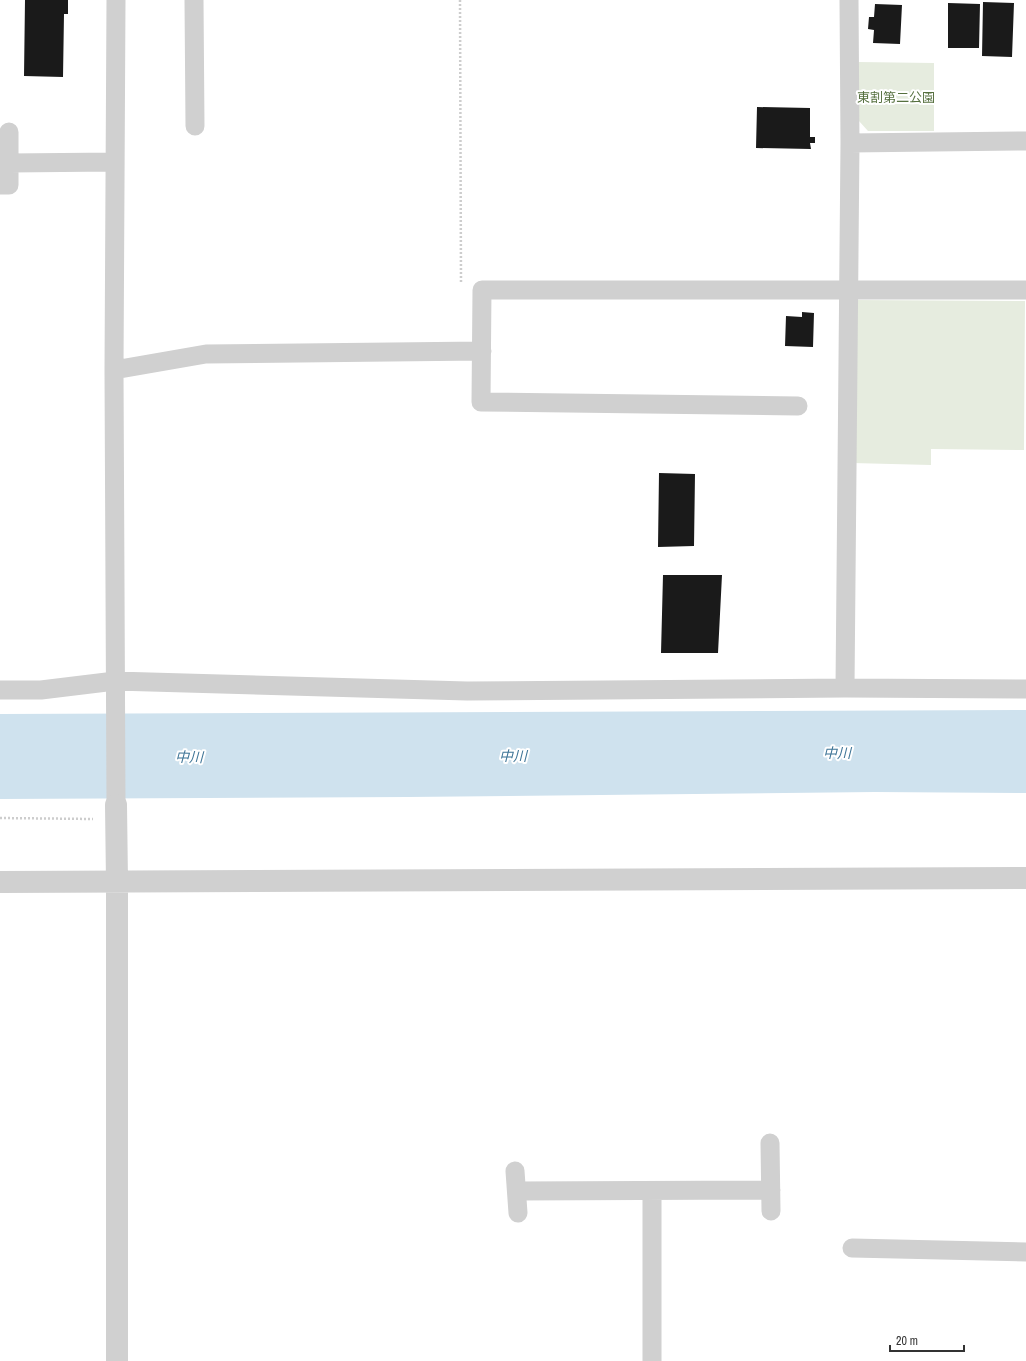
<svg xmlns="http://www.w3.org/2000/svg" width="1026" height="1361" viewBox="0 0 1026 1361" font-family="'Archivo Narrow','Noto Sans JP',sans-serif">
<rect width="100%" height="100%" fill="#fff"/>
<path fill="#e6ecdf" d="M858 62 934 63V131H868L859 121Z
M854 300 1025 301 1024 450 931 449V465L852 463Z"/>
<path fill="#cfe2ee" d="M1026 710V793L875 792 408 797 0 799V714Z"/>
<path fill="#1a1a1a" d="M25 0H68V14H64L63 77 24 76Z
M983 2 1014 3 1012 57 982 56Z
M948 3 980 4 979 48H948Z
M875 4 902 5 900 44 873 43 874 30 868 29 869 17H874Z
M757 107 810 108V137H815V143H810L811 149 756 148Z
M802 312 814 313 813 347 785 346 786 316 802 317Z
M659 473 695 474 694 546 658 547Z
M663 575H722L718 653H661Z"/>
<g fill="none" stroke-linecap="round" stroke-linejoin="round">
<path stroke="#cdcdcd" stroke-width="2.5" stroke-dasharray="2 2" stroke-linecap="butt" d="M460 0 461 282
M0 818 93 819"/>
<path stroke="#d0d0d0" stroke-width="19" d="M116 0 114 370 116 805
M194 0 195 126
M850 143 1026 141
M9 163 115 162
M0 185H9V132
M114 370 206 354 482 351
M798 406 481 402 482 290H1026
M845 688 850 143 849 0
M0 690H41L115 681 467 691 845 688 1026 689
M770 1143 771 1211
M515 1171 518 1213
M517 1191 771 1190
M652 1191V1361
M852 1248 1026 1252"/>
<path stroke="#d0d0d0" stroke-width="22" d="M116 805 117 882V1361
M0 882 1026 878"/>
</g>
<g text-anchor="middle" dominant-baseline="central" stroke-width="4" stroke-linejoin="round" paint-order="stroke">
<g font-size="13" fill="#56703f" stroke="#fff">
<text x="896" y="97">東割第二公園</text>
</g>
<g font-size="14" font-style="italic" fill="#3f7597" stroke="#fff">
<text x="837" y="753">中川</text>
<text x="513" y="756">中川</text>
<text transform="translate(189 757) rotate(1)">中川</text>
</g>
</g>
<path d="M890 1345v6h74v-6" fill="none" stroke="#333333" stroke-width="2"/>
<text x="896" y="1345" font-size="12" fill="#333333" stroke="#ffffff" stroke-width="3" paint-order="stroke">20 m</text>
</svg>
